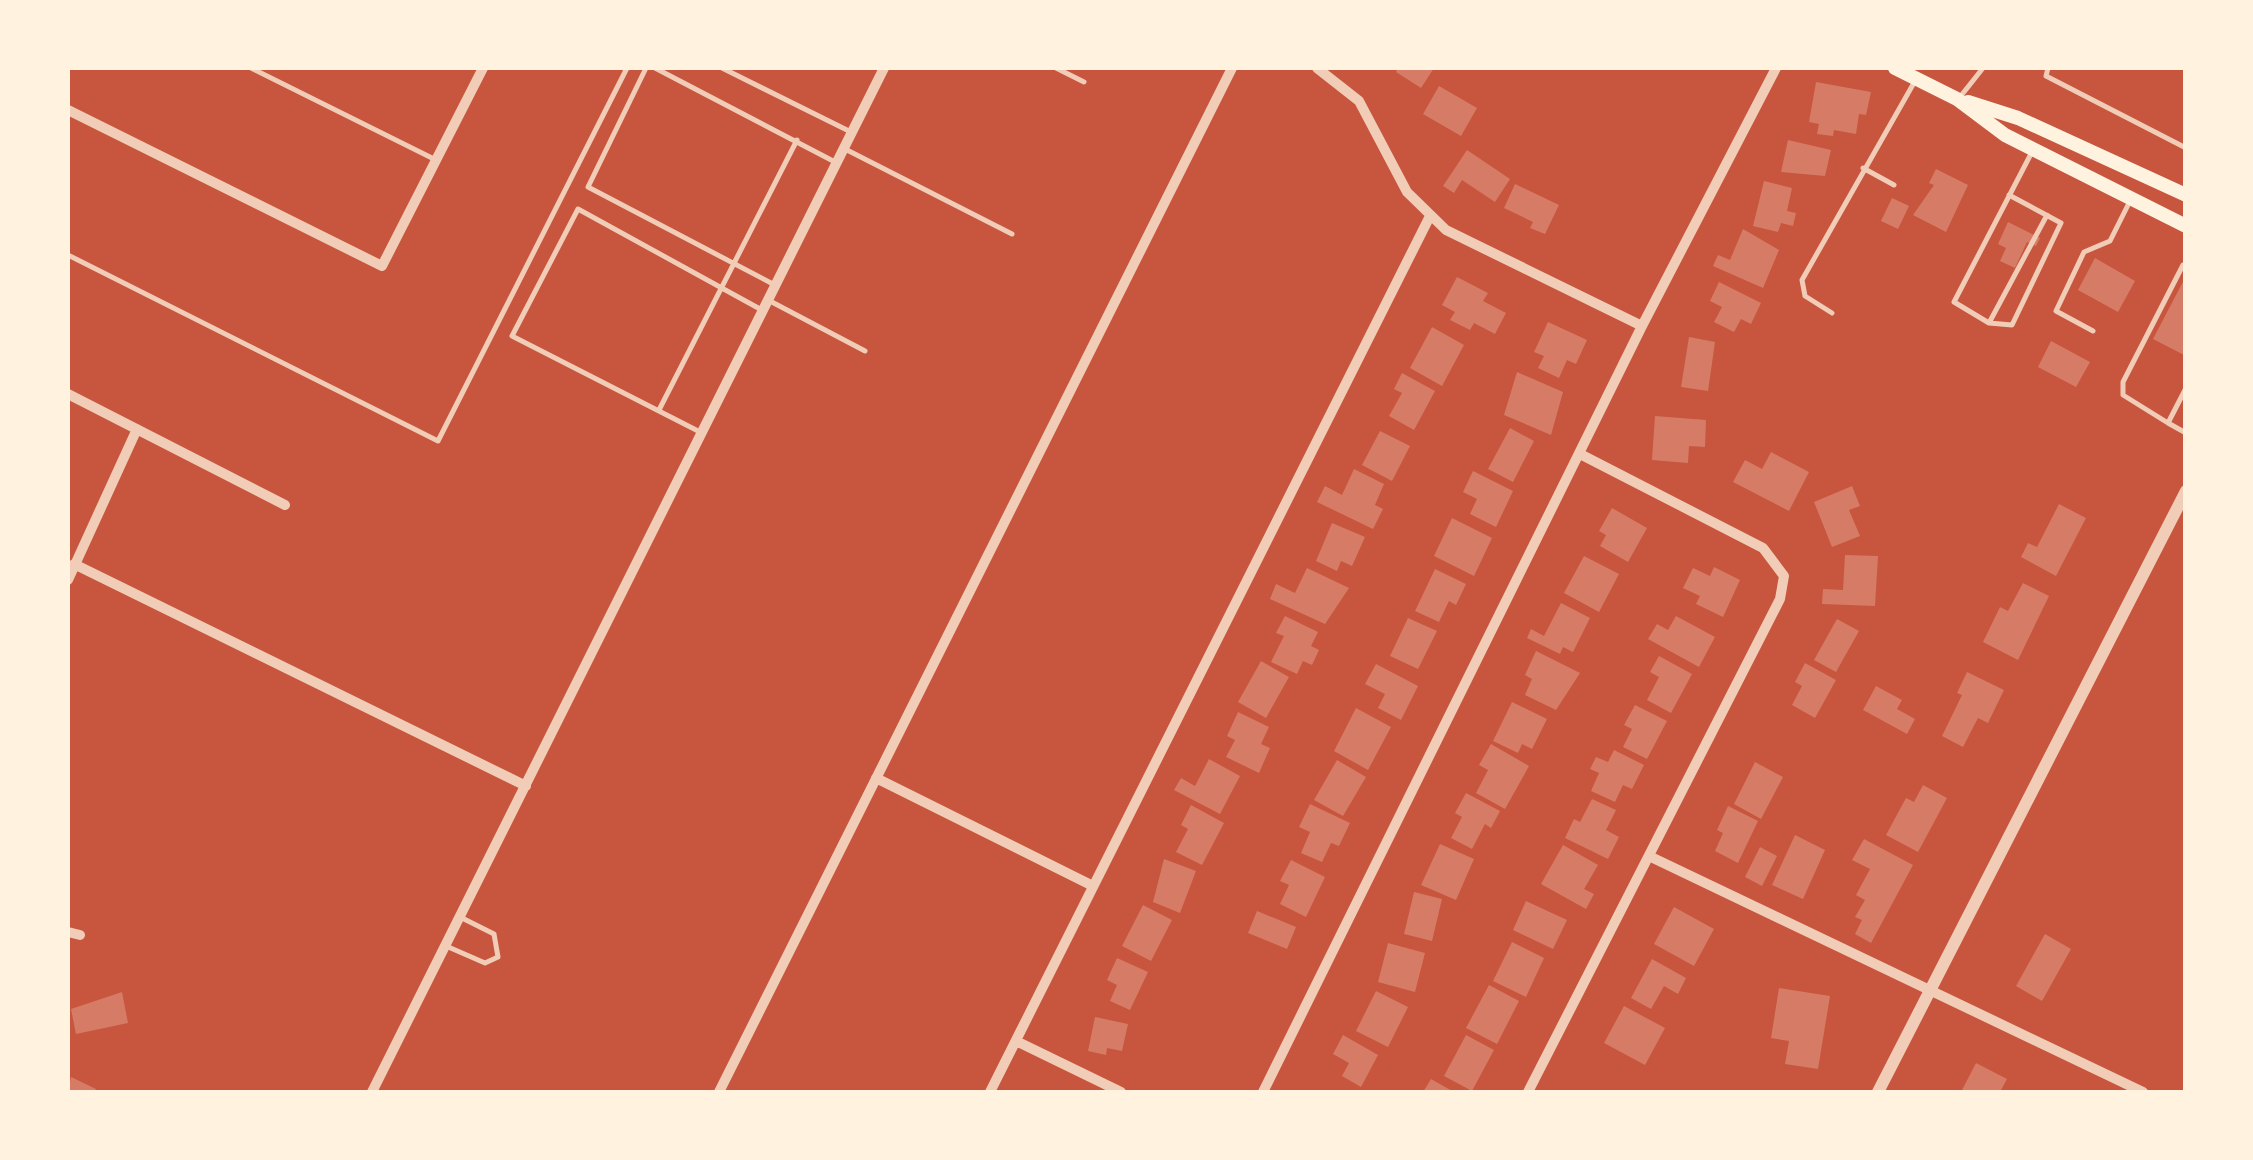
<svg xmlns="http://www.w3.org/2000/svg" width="2253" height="1160" viewBox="0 0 2253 1160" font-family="Lato,sans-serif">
<rect width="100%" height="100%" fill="#c8553d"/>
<path fill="#d67c66" d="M1398 68H1434L1421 88 1396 72Z
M1816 82 1871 92 1866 115 1859 114 1856 134 1834 130 1833 136 1817 134 1819 124 1809 122Z
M1439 86 1477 108 1461 136 1423 114Z
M1788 140 1831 150 1825 176 1781 172Z
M1467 150 1510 179 1495 202 1462 180 1454 193 1443 186Z
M1936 169 1968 185 1946 232 1913 215 1934 185 1929 183Z
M1764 181 1792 188 1787 211 1796 213 1793 226 1781 223 1778 232 1753 226Z
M1515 184 1559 205 1545 234 1530 228 1533 222 1504 208Z
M1892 198 1909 206 1898 229 1881 221Z
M2008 222 2040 238 2036 246 2027 242 2015 268 2000 261 2006 248 1998 244Z
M1743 229 1779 250 1763 288 1713 266 1718 255 1730 260Z
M2095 258 2135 281 2118 312 2078 290Z
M2186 276V356L2153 339Z
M1457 277 1488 293 1483 301 1506 313 1495 334 1474 323 1470 330 1450 320 1455 312 1442 305Z
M1719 282 1761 303 1751 324 1741 319 1734 332 1714 322 1722 307 1710 301Z
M1548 322 1587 340 1576 364 1567 360 1559 378 1538 368 1544 356 1534 352Z
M1432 327 1464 345 1442 386 1410 368Z
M1689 337 1715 342 1708 391 1681 387Z
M2051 341 2090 362 2076 387 2038 367Z
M1517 372 1563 392 1551 435 1504 415Z
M1402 373 1435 391 1414 430 1389 416 1402 393 1394 389Z
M1655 416 1706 420 1705 447 1689 446 1688 463 1652 460Z
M1510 428 1534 441 1513 482 1488 469Z
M1380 431 1410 446 1392 481 1362 465Z
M1771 452 1809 472 1789 511 1733 482 1745 460 1762 469Z
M1354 469 1384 484 1375 505 1383 509 1373 529 1317 502 1325 486 1342 495Z
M1473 471 1513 491 1496 527 1470 514 1477 499 1463 492Z
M1852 486 1860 506 1849 510 1860 536 1832 547 1814 502Z
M2059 504 2086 518 2056 576 2021 557 2028 543 2037 547Z
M1612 508 1647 528 1628 562 1600 546 1606 535 1599 531Z
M1452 518 1492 538 1474 576 1434 556Z
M1332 523 1365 537 1352 566 1341 561 1337 571 1316 561Z
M1845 555 1878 556 1875 606 1822 604 1823 589 1843 590Z
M1584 556 1619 574 1599 612 1564 593Z
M1714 567 1740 580 1723 617 1696 604 1700 596 1683 588 1693 568 1710 576Z
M1307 568 1349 588 1325 624 1270 599 1276 584 1295 593Z
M1435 569 1466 584 1456 605 1449 601 1439 622 1415 611Z
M2023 583 2049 596 2018 660 1983 642 2000 607 2008 611Z
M1561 603 1590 618 1573 652 1563 647 1560 654 1527 638 1531 629 1544 636Z
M1285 616 1318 632 1311 646 1319 650 1312 665 1303 661 1297 674 1271 662 1284 636 1276 633Z
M1676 616 1715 637 1699 667 1648 639 1657 624 1668 630Z
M1408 618 1437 631 1418 669 1390 656Z
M1837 619 1859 631 1836 672 1814 660Z
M1536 651 1580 673 1556 710 1525 695 1532 679 1525 675Z
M1659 656 1692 674 1671 713 1647 700 1659 677 1650 672Z
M1261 661 1289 677 1266 718 1238 702Z
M1805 663 1836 680 1815 718 1792 705 1802 686 1795 682Z
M1376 664 1418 686 1401 720 1378 708 1385 694 1365 684Z
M1967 672 2004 690 1988 723 1978 718 1963 747 1942 736 1962 695 1957 693Z
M1876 686 1902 700 1897 709 1915 719 1907 734 1863 710Z
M1512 702 1547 719 1532 749 1522 744 1518 753 1493 741Z
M1635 705 1667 721 1647 759 1623 747 1632 729 1624 725Z
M1356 708 1391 727 1368 770 1334 751Z
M1238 712 1269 727 1261 744 1270 748 1259 773 1226 757 1235 740 1227 736Z
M1491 744 1529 766 1505 809 1476 793 1488 770 1479 765Z
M1614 750 1644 765 1632 789 1623 785 1615 802 1591 791 1599 773 1590 769 1596 757 1608 762Z
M1209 759 1240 776 1220 814 1174 790 1181 778 1195 786Z
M1337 760 1366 777 1343 816 1314 800Z
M1755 762 1783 777 1761 819 1734 804Z
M1923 785 1947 798 1918 852 1886 835 1906 798 1914 802Z
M1466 793 1500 811 1491 828 1485 824 1472 849 1451 838 1462 817 1455 813Z
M1592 799 1616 810 1606 830 1619 837 1608 859 1565 838 1574 819 1580 822Z
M1310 804 1350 823 1339 846 1331 843 1322 862 1301 853 1310 832 1299 827Z
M1191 805 1224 823 1202 865 1176 852 1188 829 1181 825Z
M1728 806 1758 821 1738 863 1715 851 1723 833 1717 830Z
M1795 835 1825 850 1803 899 1772 885Z
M1864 839 1913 865 1871 943 1855 934 1862 920 1855 917 1865 900 1856 895 1870 869 1852 860Z
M1440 844 1474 859 1456 900 1421 885Z
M1563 845 1598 865 1584 889 1594 894 1586 909 1541 884Z
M1760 847 1777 856 1762 886 1745 877Z
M1164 859 1196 871 1180 913 1153 902Z
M1291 860 1325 877 1306 917 1280 904 1289 885 1280 881Z
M1414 892 1442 899 1432 941 1404 934Z
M1526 901 1567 920 1553 949 1513 930Z
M1143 905 1172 920 1151 961 1122 946Z
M1674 907 1714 929 1694 966 1654 944Z
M1257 911 1296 927 1287 949 1248 933Z
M2045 934 2071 949 2042 1001 2016 986Z
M1512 942 1544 958 1526 997 1493 981Z
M1388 943 1425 953 1415 992 1378 982Z
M1117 958 1148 972 1130 1010 1110 1001 1117 985 1107 980Z
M1652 959 1686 978 1678 994 1664 986 1651 1009 1631 998Z
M1489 985 1519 1001 1497 1044 1466 1028Z
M1779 988 1830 996 1818 1069 1785 1064 1789 1041 1771 1038Z
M1376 991 1408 1007 1388 1047 1356 1031Z
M122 992 128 1023 76 1034 71 1009Z
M1624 1006 1665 1028 1645 1065 1604 1043Z
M1095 1017 1128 1024 1122 1051 1107 1048 1106 1055 1088 1051Z
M1343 1035 1378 1055 1361 1087 1342 1076 1349 1063 1333 1054Z
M1466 1035 1494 1050 1472 1091 1444 1076Z
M1976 1063 2007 1079 2000 1092H1961Z
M71 1077 96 1089 94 1092H68Z
M1431 1079 1454 1092H1423Z"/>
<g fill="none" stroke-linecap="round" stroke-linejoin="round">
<path stroke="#f1ccb7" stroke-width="5" d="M251 68 436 160
M646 68 588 187 773 284
M655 68 835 162
M722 68 851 132
M1056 68 1084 82
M2048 68 2046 76 2186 148
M1960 97 1983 68
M845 149 1012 234
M1863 168 1894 185
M2009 195 2061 223 2012 325 1989 323 1954 302 2033 150
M68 255 438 441 627 68
M768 300 865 351
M1832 313 1805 296 1802 280 1915 81
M1989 323 2047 215
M2093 331 2056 311 2084 252 2110 241 2131 199
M2186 388 2168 423 2186 433
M659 410 797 140
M2168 423 2123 395V382L2183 265
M702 433 512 336 578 209 760 309
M446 946 485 963 498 957 494 934 460 917"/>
<path stroke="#f1ccb7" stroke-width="10" d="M1317 68 1359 101 1407 192 1446 230 1642 326
M68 110 382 266 483 68
M68 394 285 505
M74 564 526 786
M68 580 137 429
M876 778 1093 886
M1651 857 2143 1092
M68 932 80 935
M1016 1041 1121 1092
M372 1092 884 68
M719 1092 1232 68
M990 1092 1430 216
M1263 1092 1642 326 1776 68
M1528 1092 1780 599 1784 576 1763 548 1580 454"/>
<path stroke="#f1ccb7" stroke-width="12" d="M1878 1092 2186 491"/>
<path stroke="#fff3e0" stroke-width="14" d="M1895 68 1957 99 2005 135 2186 226
M1968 102 2018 118 2186 195"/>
</g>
<rect width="2253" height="1160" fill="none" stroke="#fff3e0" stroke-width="140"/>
</svg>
